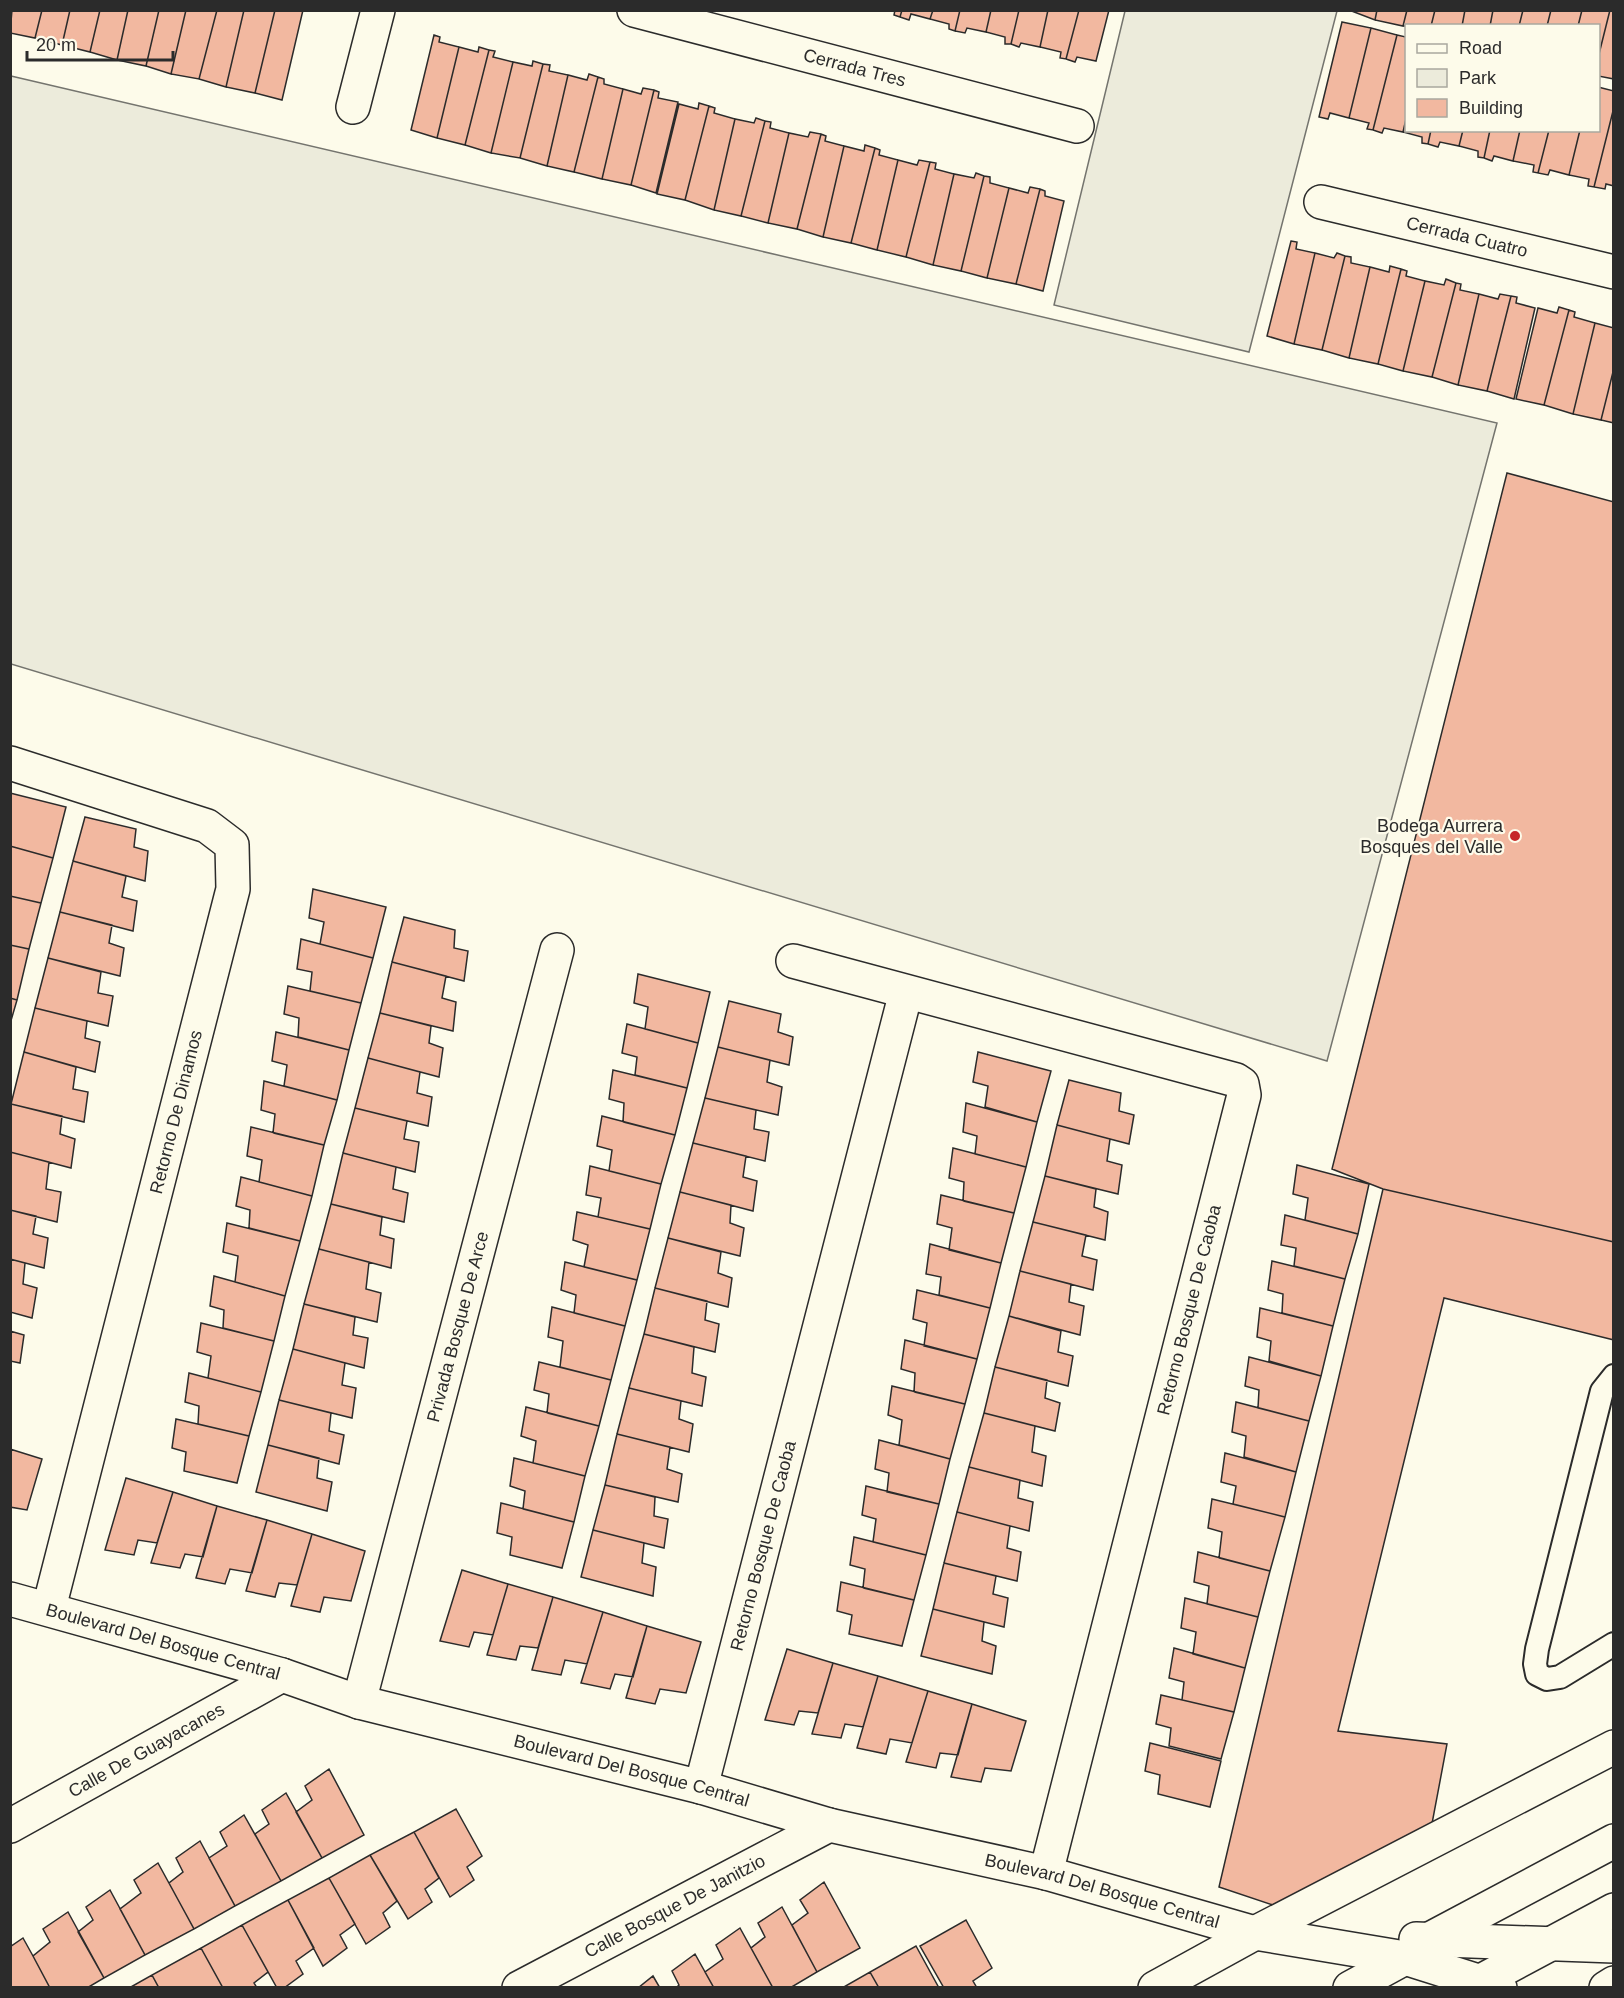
<svg xmlns="http://www.w3.org/2000/svg" width="1624" height="1998" viewBox="0 0 1624 1998" font-family="Arial,sans-serif">
<rect width="100%" height="100%" fill="#fdfbea"/>
<path fill="#ecebdb" stroke="#74746e" stroke-width="1.5" d="M1125 11H1337L1249 352 1054 305Z
M11 76 1497 423 1327 1061 11 664Z"/>
<path fill="#f2b8a0" stroke="#2b2b2b" stroke-width="1.5" d="M12 10H42L35 38 10 33Z
M42 10H70L62 45 35 38Z
M70 10H100L90 52 62 45Z
M100 10H128L117 60 90 52Z
M128 10H159L146 66 117 60Z
M159 10H186L171 74 146 66Z
M186 10H217L199 79 171 74Z
M217 10H244L226 87 199 79Z
M244 10H275L255 93 226 87Z
M275 10H303L282 100 255 93Z
M895 10H902L900 17 894 15Z
M902 10H933L930 19 911 14 909 20 900 17Z
M933 10H960L955 31 949 29V24L930 19Z
M960 10H991L986 32 967 28 965 33 955 31Z
M991 10H1019L1011 44H1005V37L986 32Z
M1019 10H1048L1040 47 1021 43 1019 47 1011 44Z
M1048 10H1079L1066 59 1060 58 1061 52 1040 47Z
M1079 10H1109L1096 61 1077 57 1075 62 1066 59Z
M1349 10H1377L1375 20Z
M1377 10H1407L1403 26 1375 20Z
M1407 10H1435L1431 26H1403Z
M1435 10H1465L1462 26H1431Z
M1465 10H1493L1490 26H1462Z
M1493 10H1523L1519 26H1490Z
M1523 10H1551L1547 26H1519Z
M1551 10H1582L1578 26H1547Z
M1582 10H1610L1598 58V26H1578Z
M1610 10H1614V79L1598 76V58Z
M1342 22 1371 28 1349 118 1330 113 1328 119 1319 117Z
M1371 28 1397 35 1373 130 1367 129 1369 123 1349 118Z
M434 35 440 37 439 42 459 47 437 138 411 130Z
M1397 35 1406 37V119L1403 132 1384 128 1382 133 1373 130Z
M459 47 478 52 479 47 489 50 465 145 437 138Z
M489 50 495 51 493 57 513 62 491 153 465 145Z
M533 61 543 64 520 158 491 153 513 62 532 66Z
M543 64 550 65 549 71 568 75 547 166 520 158Z
M589 74 598 77 574 172 547 166 568 75 587 80Z
M598 77 604 79V84L623 89 602 179 574 172Z
M1598 87 1614 91V107L1594 187 1588 186 1589 179 1569 175 1580 130H1598Z
M643 88 654 90 631 185 602 179 623 89 641 94Z
M654 90 659 92 658 98 678 102 656 193 631 185Z
M699 103 709 106 685 200 657 194 679 104 698 109Z
M709 106 715 108 714 113 735 119 714 210 685 200Z
M1614 107V186L1606 184 1605 189 1594 187Z
M756 118 765 121 741 216 714 210 735 119 754 123Z
M1406 119V130H1431L1428 144 1422 143V137L1403 132Z
M765 121 771 122 770 128 789 133 768 223 741 216Z
M1431 130H1463L1459 146 1440 142 1438 147 1428 144Z
M1463 130H1490L1484 158 1478 157V151L1459 146Z
M1490 130H1520L1513 161 1494 156 1492 161 1484 158Z
M1520 130H1549L1538 173 1533 172 1534 165 1513 161Z
M1549 130H1580L1569 175 1550 170 1548 175 1538 173Z
M810 132 821 134 797 229 768 223 789 133 808 137Z
M821 134 826 136 825 141 844 146 823 237 797 229Z
M865 145 875 148 851 243 823 237 844 146 864 151Z
M875 148 880 150 879 155 898 160 877 250 851 243Z
M898 160 917 165 919 160 930 162 906 257 877 250Z
M930 162 936 163 935 169 954 174 933 265 906 257Z
M976 173 984 176 961 271 933 265 954 174 974 178Z
M984 176 990 177V183L1009 188 987 278 961 271Z
M1030 187 1040 189 1016 284 987 278 1009 188 1028 193Z
M1040 189 1045 191V196L1064 201 1043 291 1016 284Z
M1291 241 1297 242 1296 249 1315 253 1294 344 1267 336Z
M1315 253 1334 258 1337 253 1345 256 1322 350 1294 344Z
M1345 256 1351 257V263L1370 267 1349 358 1322 350Z
M1390 266 1401 269 1378 364 1349 358 1370 267 1389 272Z
M1401 269 1407 271 1406 276 1425 281 1403 371 1378 364Z
M1446 279 1456 283 1432 377 1403 371 1425 281 1444 285Z
M1456 283 1461 284 1460 290 1479 294 1458 385 1432 377Z
M1479 294 1498 299 1500 294 1511 296 1487 391 1458 385Z
M1511 296 1517 297 1516 303 1535 308 1514 399 1487 391Z
M1559 307 1569 310 1544 405 1516 399 1538 308 1557 313Z
M1569 310 1575 312 1574 317 1595 323 1573 414 1544 405Z
M1595 323 1614 328V368L1601 420 1573 414Z
M1614 368V423L1601 420Z
M1507 473 1614 502V1242L1383 1189 1332 1169Z
M10 793 66 807 53 858 10 846Z
M85 817 136 829 134 847 148 851 145 881 73 861Z
M10 846 53 858 41 903 10 896Z
M73 861 126 876 122 897 137 901 133 931 60 912Z
M313 889 386 907 373 958 320 944 324 922 309 918Z
M10 896 41 903 29 949 10 945Z
M60 912 112 925 109 943 124 948 120 976 48 958Z
M404 917 455 930 454 948 468 951 464 981 392 962Z
M301 939 373 958 361 1003 310 991 312 972 297 969Z
M10 945 29 949 17 1000 10 998Z
M48 958 101 972 98 993 113 996 108 1026 35 1008Z
M392 962 446 976 442 998 456 1002 453 1031 380 1013Z
M638 974 710 992 698 1043 645 1029 648 1007 634 1003Z
M288 986 361 1003 349 1050 298 1037 299 1018 284 1014Z
M10 998 17 1000 10 1024Z
M729 1001 781 1014 778 1032 793 1037 789 1065 718 1047Z
M35 1008 87 1021 85 1038 100 1042 95 1072 24 1052Z
M380 1013 431 1026 429 1043 443 1048 439 1077 368 1058Z
M627 1024 698 1043 687 1088 635 1075 637 1057 622 1053Z
M276 1032 349 1050 337 1100 284 1086 287 1065 272 1061Z
M718 1047 770 1060 767 1082 782 1087 778 1115 705 1098Z
M24 1052 76 1067 73 1089 88 1092 84 1122 11 1104Z
M978 1052 1051 1071 1037 1122 985 1107 988 1086 973 1082Z
M368 1058 420 1072 417 1093 432 1097 428 1126 355 1108Z
M613 1070 687 1088 675 1135 623 1122 624 1103 609 1099Z
M1069 1080 1121 1093 1119 1111 1134 1115 1129 1144 1057 1125Z
M264 1081 337 1100 324 1145 273 1133 275 1114 261 1110Z
M705 1098 756 1110 754 1129 769 1132 765 1161 693 1143Z
M966 1103 1037 1122 1026 1167 975 1154 977 1136 963 1132Z
M11 1104 62 1116 60 1134 75 1139 71 1168 10 1152Z
M355 1108 407 1121 404 1139 419 1142 415 1172 343 1153Z
M602 1116 675 1135 661 1184 609 1171 612 1150 597 1146Z
M1057 1125 1110 1139 1107 1161 1122 1165 1118 1194 1045 1176Z
M251 1127 324 1145 312 1196 259 1182 262 1160 247 1156Z
M693 1143 746 1156 743 1177 757 1181 753 1211 680 1192Z
M953 1148 1026 1167 1014 1213 963 1201 964 1182 949 1178Z
M10 1152 49 1162 46 1189 61 1192 57 1222 10 1210Z
M343 1153 396 1167 393 1189 408 1193 404 1222 331 1204Z
M1297 1165 1369 1184 1358 1234 1305 1220 1308 1198 1293 1194Z
M590 1166 661 1184 650 1229 598 1217 601 1198 586 1195Z
M1045 1176 1096 1189 1094 1207 1108 1212 1105 1240 1033 1222Z
M241 1177 312 1196 300 1241 249 1228 250 1210 236 1206Z
M1383 1189 1614 1242V1340L1444 1298 1338 1731 1447 1744 1431 1829 1273 1905 1219 1887Z
M680 1192 731 1205 730 1223 744 1228 740 1256 668 1238Z
M941 1195 1014 1213 1001 1263 949 1250 952 1228 937 1224Z
M331 1204 382 1217 380 1235 394 1239 391 1268 319 1249Z
M10 1210 36 1216 33 1234 48 1238 44 1268 10 1259Z
M577 1212 650 1229 637 1280 584 1267 588 1245 573 1240Z
M1285 1215 1358 1234 1345 1279 1294 1266 1296 1248 1281 1245Z
M1033 1222 1086 1235 1082 1256 1097 1260 1093 1290 1020 1271Z
M227 1223 300 1241 285 1296 235 1282 238 1256 223 1252Z
M668 1238 721 1252 718 1273 732 1278 728 1307 655 1288Z
M930 1244 1001 1263 990 1308 939 1295 941 1277 926 1274Z
M319 1249 369 1262 366 1289 381 1293 377 1322 304 1304Z
M10 1259 25 1263 23 1284 37 1288 32 1318 10 1312Z
M1272 1261 1345 1279 1333 1326 1282 1313 1283 1294 1268 1290Z
M565 1262 637 1280 625 1326 574 1313 576 1295 561 1290Z
M1020 1271 1071 1284 1069 1302 1084 1306 1080 1335 1009 1316Z
M214 1276 285 1296 274 1341 223 1328 224 1310 210 1306Z
M655 1288 707 1301 705 1320 719 1324 715 1352 644 1334Z
M917 1290 990 1308 977 1359 924 1346 927 1323 913 1319Z
M304 1304 355 1317 353 1335 368 1338 364 1368 293 1349Z
M552 1307 625 1326 611 1380 560 1367 563 1341 548 1337Z
M1260 1308 1333 1326 1321 1376 1269 1361 1271 1341 1257 1337Z
M1009 1316 1061 1331 1058 1352 1073 1356 1068 1386 995 1367Z
M201 1323 274 1341 261 1392 208 1378 211 1356 197 1352Z
M10 1331 24 1335 20 1363 10 1361Z
M644 1334 694 1347 692 1373 706 1377 702 1406 629 1388Z
M905 1340 977 1359 965 1404 914 1392 915 1373 901 1369Z
M293 1349 345 1363 342 1385 356 1388 352 1418 279 1400Z
M1249 1357 1321 1376 1309 1421 1258 1408 1259 1390 1245 1386Z
M539 1362 611 1380 599 1426 547 1413 549 1394 534 1390Z
M995 1367 1047 1380 1045 1398 1060 1403 1055 1431 984 1413Z
M189 1373 261 1392 249 1436 198 1424 199 1406 185 1402Z
M892 1386 965 1404 950 1459 899 1445 902 1420 888 1415Z
M629 1388 681 1401 679 1419 693 1424 689 1452 617 1434Z
M279 1400 331 1413 329 1431 344 1435 339 1464 268 1445Z
M1236 1402 1309 1421 1296 1472 1244 1457 1246 1436 1232 1432Z
M526 1407 599 1426 585 1476 533 1463 536 1441 521 1436Z
M984 1413 1035 1426 1032 1452 1046 1456 1042 1486 969 1467Z
M176 1419 249 1436 237 1483 184 1471 186 1452 172 1448Z
M617 1434 670 1447 667 1469 682 1474 678 1502 605 1485Z
M879 1440 950 1459 939 1504 887 1492 889 1473 875 1469Z
M268 1445 319 1458 317 1478 332 1482 327 1511 256 1492Z
M10 1449 42 1459 27 1510 10 1507Z
M1225 1453 1296 1472 1285 1517 1233 1504 1236 1486 1221 1482Z
M514 1458 585 1476 574 1522 523 1509 525 1491 510 1486Z
M969 1467 1020 1480 1018 1498 1033 1502 1029 1531 957 1512Z
M126 1478 173 1492 157 1543 138 1540 134 1555 105 1550Z
M605 1485 655 1497 654 1516 668 1519 664 1548 593 1530Z
M866 1486 939 1504 926 1555 873 1542 876 1519 862 1515Z
M173 1492 217 1506 203 1557 185 1554 180 1568 151 1563Z
M1212 1499 1285 1517 1270 1571 1219 1558 1222 1532 1208 1528Z
M501 1503 574 1522 562 1568 510 1555 512 1537 497 1533Z
M217 1506 267 1520 252 1573 230 1569 225 1584 196 1578Z
M957 1512 1010 1526 1007 1548 1021 1552 1017 1581 944 1563Z
M267 1520 312 1534 297 1585 279 1583 275 1597 246 1591Z
M593 1530 644 1543 642 1563 656 1567 653 1596 581 1577Z
M312 1534 365 1551 351 1601 324 1597 320 1612 291 1606Z
M854 1537 926 1555 914 1600 863 1588 865 1569 850 1565Z
M1198 1552 1270 1571 1258 1617 1207 1604 1209 1586 1194 1582Z
M944 1563 996 1576 993 1594 1008 1598 1004 1627 933 1609Z
M462 1570 508 1584 493 1635 474 1632 469 1647 440 1641Z
M841 1582 914 1600 902 1646 849 1634 852 1615 837 1611Z
M508 1584 553 1597 538 1648 520 1646 516 1660 487 1655Z
M553 1597 603 1612 587 1664 565 1660 561 1675 532 1670Z
M1185 1598 1258 1617 1245 1668 1193 1654 1196 1632 1181 1628Z
M933 1609 984 1622 982 1641 996 1646 992 1674 921 1656Z
M603 1612 647 1626 633 1677 615 1674 610 1689 581 1683Z
M647 1626 701 1642 686 1693 660 1689 655 1704 626 1698Z
M1174 1648 1245 1668 1234 1712 1182 1700 1184 1682 1169 1678Z
M787 1649 833 1663 818 1713 799 1711 794 1725 765 1720Z
M833 1663 878 1676 863 1727 845 1724 841 1738 812 1734Z
M878 1676 928 1691 912 1743 890 1739 886 1754 857 1748Z
M928 1691 972 1704 958 1755 940 1753 936 1768 906 1762Z
M1161 1695 1234 1712 1221 1759 1169 1746 1171 1728 1156 1724Z
M972 1704 1026 1721 1011 1771 985 1768 981 1782 951 1777Z
M1150 1743 1221 1761 1210 1807 1158 1794 1160 1775 1145 1771Z
M329 1769 364 1835 322 1858 296 1812 312 1800 305 1786Z
M286 1793 322 1858 281 1881 255 1834 269 1824 262 1810Z
M456 1809 482 1856 467 1867 474 1880 450 1897 414 1832Z
M244 1815 281 1881 235 1906 209 1858 227 1846 220 1832Z
M414 1832 439 1878 425 1889 432 1902 408 1919 370 1855Z
M200 1841 235 1906 194 1929 169 1883 183 1872 176 1858Z
M370 1855 397 1901 383 1913 390 1927 366 1944 329 1878Z
M158 1863 194 1929 145 1955 120 1909 141 1893 134 1880Z
M329 1878 355 1924 340 1935 347 1948 323 1966 288 1900Z
M824 1882 860 1948 817 1972 792 1925 808 1913 800 1900Z
M110 1890 145 1955 104 1978 78 1932 93 1920 86 1907Z
M288 1900 314 1948 296 1961 303 1974 284 1988H277L242 1925Z
M782 1907 817 1972 790 1988H773L751 1948 765 1937 758 1923Z
M68 1912 104 1978 87 1988H50L33 1956 50 1942 43 1929Z
M966 1920 992 1968 973 1981 977 1988H944L920 1946Z
M242 1925 268 1972 254 1983 257 1988H223L201 1948Z
M740 1928 773 1988H714L705 1972 723 1959 716 1945Z
M23 1938 33 1956 50 1988H10V1947Z
M916 1946 939 1988H879L870 1972Z
M201 1948 223 1988H159L152 1975Z
M695 1954 714 1988H676L679 1985 672 1971Z
M870 1972 879 1988H842Z
M152 1975 159 1988H129Z
M653 1976 660 1988H638Z"/>
<g fill="none" stroke-linecap="round" stroke-linejoin="round">
<g stroke="#2b2b2b" stroke-width="26">
<path id="lane" d="M1614 1376 1602 1391 1537 1649 1535 1664 1537 1674 1547 1679 1560 1677 1614 1644"/>
</g>
<g stroke="#2b2b2b" stroke-width="36">
<g id="street">
<path id="s1" d="M634 10 1077 126"/>
<path d="M353 107 378 10"/>
<path id="s2" d="M1321 202 1614 272"/>
<path d="M10 763 207 826 232 845 233 889 49 1608"/>
<path d="M793 961 1236 1080 1242 1084 1244 1095 1046 1873"/>
<path id="s3" d="M359 1702 557 950"/>
<path id="s4" d="M701 1787 906 992"/>
<path id="s5" d="M10 1826 282 1675"/>
<path id="s6" d="M519 1988 829 1825"/>
<path d="M1155 1988 1255 1933 1614 1747"/>
<path d="M1606 1988 1614 1983"/>
</g>
</g>
<g stroke="#2b2b2b" stroke-width="36">
<g id="secondary">
<path id="s7" d="M10 1599 282 1675 359 1702 701 1787 829 1825 1046 1873 1255 1933 1405 1958 1500 1988"/>
<path d="M1416 1939 1614 1946"/>
</g>
</g>
<g stroke="#2b2b2b" stroke-width="36">
<path id="primary" d="M1350 1988 1405 1958 1428 1940 1614 1841
M1468 1988 1614 1910"/>
</g>
<use href="#lane" stroke="#fdfbea" stroke-width="22"/>
<use href="#street" stroke="#fdfbea" stroke-width="33"/>
<use href="#secondary" stroke="#fdfbea" stroke-width="33"/>
<use href="#primary" stroke="#fdfbea" stroke-width="33"/>
</g>
<circle fill="#c62828" stroke="#fdfbea" stroke-width="2" cx="1515" cy="836" r="6"/>
<g text-anchor="middle" dominant-baseline="central" stroke-width="4.5" stroke-linejoin="round" paint-order="stroke">
<g font-size="18" fill="#2b2b2b" stroke="#fdfbea">
<text stroke="none"><textPath href="#s1" startOffset="228">Cerrada Tres</textPath></text>
<text stroke="none"><textPath href="#s2" startOffset="150">Cerrada Cuatro</textPath></text>
<text transform="translate(176 1112) rotate(-76)">Retorno De Dinamos</text>
<text transform="translate(1189 1310) rotate(-76)">Retorno Bosque De Caoba</text>
<text stroke="none"><textPath href="#s3" startOffset="388">Privada Bosque De Arce</textPath></text>
<text stroke="none"><textPath href="#s4" startOffset="249">Retorno Bosque De Caoba</textPath></text>
<text stroke="none"><textPath href="#s7" startOffset="159">Boulevard Del Bosque Central</textPath></text>
<text stroke="none"><textPath href="#s5" startOffset="156">Calle De Guayacanes</textPath></text>
<text stroke="none"><textPath href="#s7" startOffset="645">Boulevard Del Bosque Central</textPath></text>
<text stroke="none"><textPath href="#s7" startOffset="1131">Boulevard Del Bosque Central</textPath></text>
<text stroke="none"><textPath href="#s6" startOffset="176">Calle Bosque De Janitzio</textPath></text>
</g>
<g font-size="18" fill="#2b2b2b" stroke="#fdfbea" text-anchor="end">
<text x="1503" y="826">Bodega Aurrera<tspan x="1503" dy="21">Bosques del Valle</tspan></text>
</g>
</g>
<rect width="1624" height="1998" fill="none" stroke="#2b2b2b" stroke-width="24"/>
<rect x="1405" y="24" width="195" height="108" fill="#fdfbea" stroke="#a9a89e" stroke-width="1.5"/>
<rect x="1417" y="44" width="30" height="9" fill="#fdfbea" stroke="#a9a89e" stroke-width="1.5"/>
<text x="1459" y="54" font-size="18" fill="#2b2b2b">Road</text>
<rect x="1417" y="69" width="30" height="18" fill="#ecebdb" stroke="#a9a89e" stroke-width="1.5"/>
<text x="1459" y="84" font-size="18" fill="#2b2b2b">Park</text>
<rect x="1417" y="99" width="30" height="18" fill="#f2b8a0" stroke="#a9a89e" stroke-width="1.5"/>
<text x="1459" y="114" font-size="18" fill="#2b2b2b">Building</text>
<path d="M27 51v9h146v-9" fill="none" stroke="#2b2b2b" stroke-width="3"/>
<text x="36" y="51" font-size="18" fill="#2b2b2b" stroke="#fdfbea" stroke-width="4.5" paint-order="stroke">20 m</text>
</svg>
